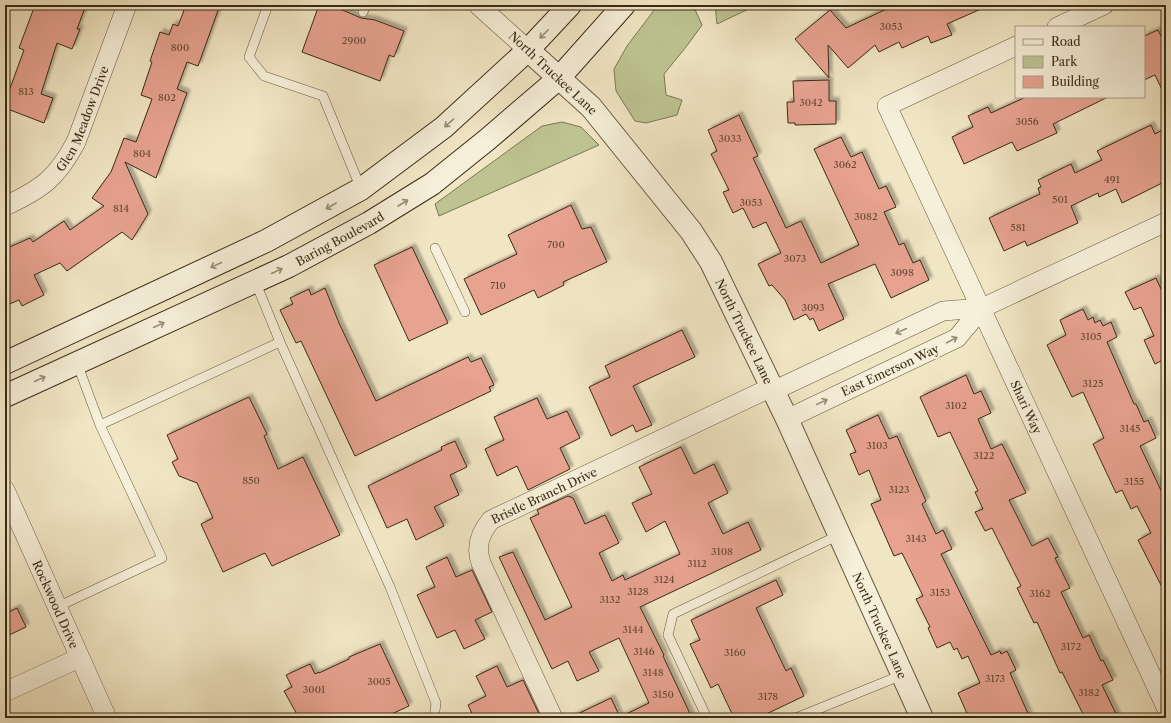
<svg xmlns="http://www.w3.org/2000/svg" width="1171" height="723" viewBox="0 0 1171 723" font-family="'Libre Caslon Text',serif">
<defs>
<filter id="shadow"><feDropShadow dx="3.5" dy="-3.5" stdDeviation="1" flood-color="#0004"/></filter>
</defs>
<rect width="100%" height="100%" fill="#f1e6c4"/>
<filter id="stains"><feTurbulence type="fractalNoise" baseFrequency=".005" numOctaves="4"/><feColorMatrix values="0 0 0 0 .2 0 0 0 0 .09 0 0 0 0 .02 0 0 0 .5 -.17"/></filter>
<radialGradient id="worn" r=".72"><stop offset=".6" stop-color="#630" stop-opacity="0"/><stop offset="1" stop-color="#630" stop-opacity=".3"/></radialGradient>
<path fill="#bdc492" stroke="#7b7754" d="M658 5H693L702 25 686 47 664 74 666 95 682 100 677 115 646 123 635 121 616 91 614 69 627 46Z
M715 5H757L717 24Z
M562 122 581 127 599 145 439 216 435 204 542 126Z"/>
<path fill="#e7a290" stroke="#392a15" filter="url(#shadow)" d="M35 5H86L77 29H80L72 49 57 43 41 94 53 98 44 123 5 108V102L24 50 19 48Z
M186 5H220L198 66 187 62 177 89 187 93 156 178 125 162 148 214 132 240 122 232 67 271 60 263 34 275 44 295 22 306 19 300 5 306V249L30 238 33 242 64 221 70 230 104 206 92 198 111 172 124 138 136 142 152 99 141 95 152 62 150 61 160 32 169 35 173 24 178 26Z
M319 5H331L361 18 375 20 404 31 394 57 389 55 380 81 302 52Z
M895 5H990L947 24 952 35 931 43 928 36 902 48 899 42 879 52 875 45 848 68 828 45 829 78 795 39 830 10 846 28Z
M1158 30 1161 36 1166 33V98L1155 75 1144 80V36Z
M829 80V101H836V124L795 125V123H788L787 102H794L793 81Z
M1026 97H1108L1053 124 1057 133 1017 151 1012 142 964 164 952 137 973 127 968 116 988 107 991 113Z
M739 115 758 156 753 158 786 228 801 221 821 263 859 245 814 149 841 137 851 157 862 152 879 189 886 186 896 207 884 212 899 245 904 243 913 263 920 260 929 280 891 298 875 264 828 284 844 319 819 331 813 318 810 320 806 314 794 320 785 300 772 285 769 286 758 264 781 253 766 222 753 228 743 208 733 213 723 192 729 190 711 154 717 151 708 130Z
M1151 125 1155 134 1166 128V181L1122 203 1116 189 1099 197 1098 193 1071 206 1078 223 1027 246 1025 241 1004 251 989 218 1040 194 1038 188 1041 187 1038 180 1071 164 1075 173 1102 160 1097 151Z
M571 205 582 229 591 227 607 262 563 282 564 285 538 298 534 290 481 315 464 279 517 254 508 235Z
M412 247 448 323 409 341 374 265Z
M1156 278 1166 300V361L1165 359 1155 364 1144 340 1154 336 1141 307 1134 310 1125 292Z
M325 288 339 323 376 401 468 357 471 362 481 358 494 385 489 387 491 391 355 456 301 341 296 343 280 310 293 304 290 298 309 289 311 295Z
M1083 309 1088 320 1093 317 1095 323 1100 320 1103 326 1111 322 1117 337 1107 342 1134 404H1136L1144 422 1148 420 1156 438 1140 446 1166 501V595L1138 540 1151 533 1137 506 1131 509 1122 490 1116 493 1093 444 1104 438 1083 392 1072 397 1047 345 1066 335 1060 320Z
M682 330 695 357 633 386 652 425 636 432 633 425 611 436 589 387 610 377 605 366Z
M966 375 974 394 981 391 991 413 978 419 991 449 1002 444 1026 493 1009 500 1032 546 1048 538 1058 557 1055 558 1070 588 1061 592 1083 638 1089 635 1101 661 1103 660 1113 680 1102 685 1118 718H1085L1062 672 1060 673 1037 622 1034 623 1017 588 1021 586 992 528 985 531 975 512 983 509 975 492 978 491 950 432 938 437 920 397Z
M249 397 267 434 264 436 278 469 303 457 340 535 272 566 265 553 223 572 201 524 213 518 197 483 179 476 172 462 178 459 167 435Z
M537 398 547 419 567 411 580 438 560 448 570 469 528 490 517 466 497 476 485 449 504 440 494 417Z
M878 415 889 439 897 436 926 501 922 504 936 534 943 530 952 549 941 554 991 655 1000 651 1001 654 1007 651 1016 670 1010 673 1030 718H969L958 693 980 683 968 656 962 659 957 648 954 650 950 642 937 648 928 628 930 627 916 599 923 596 902 553 894 556 871 504 881 500 869 470 859 475 850 454 856 452 846 430Z
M455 441 467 467 450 475 459 495 434 507 444 526 416 540 407 519 387 528 368 486 442 450 441 447Z
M681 447 694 474 714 464 728 493 708 503 723 534 748 522 761 550 640 607 664 655 663 656 692 718H569L611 698 620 717 649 703 619 638 589 652 599 671 577 681 568 661 552 669 499 557 513 552 545 620 572 607 530 518 539 514 537 510 568 496 573 498 585 524 605 515 619 543 599 553 612 581 623 575 625 580 680 554 665 521 646 532 632 503 652 494 639 467Z
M447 557 456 577 472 570 492 612 475 620 485 639 464 649 455 630 437 638 417 595 435 587 426 567Z
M776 580 783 595 756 608 786 671 791 668 804 696 758 718H734L718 684 711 688 690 644 700 640 691 620Z
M17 608 26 627 5 637V614Z
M380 644 409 706 383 718H299L284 691 292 687 286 675 310 664 315 674 319 672V673L349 659V657Z
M497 666 507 687 523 680 541 718H474L468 705 486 696 476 676Z"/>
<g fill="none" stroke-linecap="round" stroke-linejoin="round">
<g stroke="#675941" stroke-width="10">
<path id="service" d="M268 5 249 57 264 76 323 96 361 189
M363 12 366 5
M435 248 465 312
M280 342 390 587 436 703 434 718
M100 425 280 342 255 281
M57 607 162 558 100 425 77 363
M707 718 668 635 673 614 839 535
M796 718 902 675"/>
</g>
<g stroke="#675941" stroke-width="20">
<g id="minor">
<path d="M478 5 528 50"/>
<path d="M1057 27 1104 5"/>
<path id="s1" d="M1016 46 887 106 1166 707"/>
<path id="s2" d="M5 206C42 189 57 178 76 142L127 5"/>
<path d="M982 308 1166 222"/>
<path d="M773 391 943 311 982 308 957 338 787 419"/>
<path id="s3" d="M5 490 107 718"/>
<path d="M5 692 79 658"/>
<path id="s4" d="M553 718 481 563C475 546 480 533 491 520L772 387"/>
</g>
</g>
<g stroke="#675941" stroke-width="24">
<g id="tertiary">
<path id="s5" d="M528 50 591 107 691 231 711 262 787 419 922 718"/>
</g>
</g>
<g stroke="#392a15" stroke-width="24">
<g id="secondary">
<path d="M5 363 266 241 361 189 444 127 528 50 570 5"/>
<path id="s6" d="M5 396 289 266 369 223 432 184 488 139 559 78 624 5"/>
</g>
</g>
<use href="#service" stroke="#f6efd9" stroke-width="9"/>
<use href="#minor" stroke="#f6efd9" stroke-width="19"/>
<use href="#tertiary" stroke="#f6efd9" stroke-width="22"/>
<use href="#secondary" stroke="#f6efd9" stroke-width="22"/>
</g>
<defs><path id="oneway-shaft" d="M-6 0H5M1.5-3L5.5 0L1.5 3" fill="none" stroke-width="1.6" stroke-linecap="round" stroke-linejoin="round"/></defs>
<g stroke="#988c77">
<use href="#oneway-shaft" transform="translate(544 34) rotate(135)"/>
<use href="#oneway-shaft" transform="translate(449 123) rotate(139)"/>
<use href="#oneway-shaft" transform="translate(403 203) rotate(-33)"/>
<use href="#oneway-shaft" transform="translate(331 206) rotate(150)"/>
<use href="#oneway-shaft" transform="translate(216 265) rotate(155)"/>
<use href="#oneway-shaft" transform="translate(277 271) rotate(-25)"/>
<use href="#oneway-shaft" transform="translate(159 325) rotate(-25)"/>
<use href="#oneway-shaft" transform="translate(901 331) rotate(155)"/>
<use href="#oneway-shaft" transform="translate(952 340) rotate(-28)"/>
<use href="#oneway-shaft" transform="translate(40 379) rotate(-25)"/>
<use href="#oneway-shaft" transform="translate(822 402) rotate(-25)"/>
</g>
<g text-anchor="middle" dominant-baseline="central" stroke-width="4" stroke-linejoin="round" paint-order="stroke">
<g font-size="10" fill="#644834">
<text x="891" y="26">3053</text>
<text x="354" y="40">2900</text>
<text x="180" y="47">800</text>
<text x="26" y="91">813</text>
<text x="167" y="97">802</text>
<text x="811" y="102">3042</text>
<text x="1027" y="121">3056</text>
<text x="730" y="138">3033</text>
<text x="142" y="153">804</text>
<text x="845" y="164">3062</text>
<text x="1112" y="179">491</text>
<text x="1060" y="199">501</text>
<text x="751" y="202">3053</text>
<text x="121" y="208">814</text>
<text x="866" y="216">3082</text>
<text x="1018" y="227">581</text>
<text x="556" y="244">700</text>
<text x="795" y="258">3073</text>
<text x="902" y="272">3098</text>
<text x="498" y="285">710</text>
<text x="813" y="307">3093</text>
<text x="1091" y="336">3105</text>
<text x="1093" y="383">3125</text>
<text x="956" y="405">3102</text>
<text x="1130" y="428">3145</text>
<text x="877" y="445">3103</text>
<text x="984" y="455">3122</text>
<text x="251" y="480">850</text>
<text x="1134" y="481">3155</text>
<text x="899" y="489">3123</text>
<text x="916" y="538">3143</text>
<text x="722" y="551">3108</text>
<text x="697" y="563">3112</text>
<text x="664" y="579">3124</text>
<text x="638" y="591">3128</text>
<text x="940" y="592">3153</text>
<text x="1040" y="593">3162</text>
<text x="610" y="599">3132</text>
<text x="633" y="629">3144</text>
<text x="1071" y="646">3172</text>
<text x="644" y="651">3146</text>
<text x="735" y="652">3160</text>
<text x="653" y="672">3148</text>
<text x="995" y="678">3173</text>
<text x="379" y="681">3005</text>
<text x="314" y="689">3001</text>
<text x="1089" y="692">3182</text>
<text x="663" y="694">3150</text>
<text x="768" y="696">3178</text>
</g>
<g font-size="12" fill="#392a15" stroke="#f6efd9">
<text transform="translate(553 73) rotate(43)">North Truckee Lane</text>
<text stroke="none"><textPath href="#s2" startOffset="122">Glen Meadow Drive</textPath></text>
<text stroke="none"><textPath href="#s6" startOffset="370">Baring Boulevard</textPath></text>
<text stroke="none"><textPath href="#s5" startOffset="358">North Truckee Lane</textPath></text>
<text transform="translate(890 370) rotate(-25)">East Emerson Way</text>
<text stroke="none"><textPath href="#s1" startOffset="474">Shari Way</textPath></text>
<text stroke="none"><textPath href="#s4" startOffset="276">Bristle Branch Drive</textPath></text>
<text stroke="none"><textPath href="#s3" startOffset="125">Rockwood Drive</textPath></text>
<text stroke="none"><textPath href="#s5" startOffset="682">North Truckee Lane</textPath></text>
</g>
</g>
<rect width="1171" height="723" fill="none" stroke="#f1e6c4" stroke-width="20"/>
<rect x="6" y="6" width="1159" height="711" fill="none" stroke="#392a15" stroke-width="2"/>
<rect x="10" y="10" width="1151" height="703" fill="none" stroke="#392a15"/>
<rect x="1015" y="26" width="130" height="72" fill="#f6efd9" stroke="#aaa08b"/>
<rect x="1023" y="39" width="20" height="6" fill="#f6efd9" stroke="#aaa08b"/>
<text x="1051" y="46" font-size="12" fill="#392a15">Road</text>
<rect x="1023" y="56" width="20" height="12" fill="#bdc492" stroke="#aaa08b"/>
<text x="1051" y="66" font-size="12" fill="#392a15">Park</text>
<rect x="1023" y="76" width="20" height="12" fill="#e7a290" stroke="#aaa08b"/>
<text x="1051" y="86" font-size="12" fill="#392a15">Building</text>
<rect width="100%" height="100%" filter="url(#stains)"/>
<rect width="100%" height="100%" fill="url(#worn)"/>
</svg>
